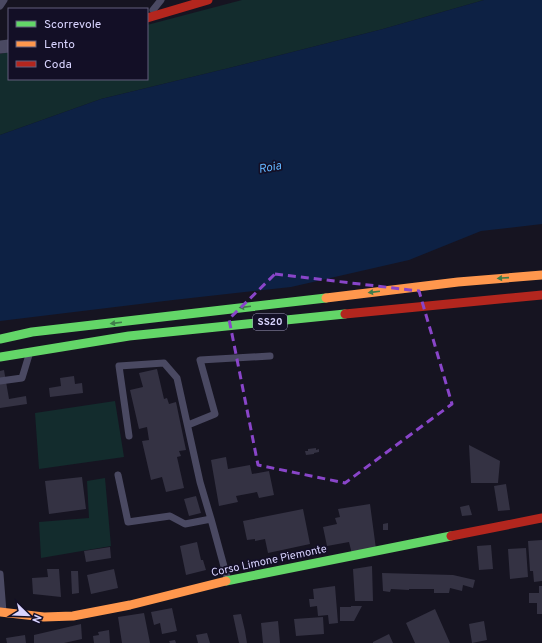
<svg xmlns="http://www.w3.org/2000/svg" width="542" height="643" viewBox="0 0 542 643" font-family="Overpass,sans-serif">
<rect width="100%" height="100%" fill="#161421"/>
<path fill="#132c2d" d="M242 0H484L383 29 229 68 101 99 0 135V54L9 52V79H147V25Z
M115 401 124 457 39 469 35 413Z
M105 478 111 546 41 558 39 522 89 518 87 481Z"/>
<path fill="#0d2144" d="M484 0H542V224L481 231 409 260 291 287 173 300 0 321V135L101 99 229 68 383 29Z"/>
<path fill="#343243" d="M157 369 164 399 167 398 169 404 176 402 186 450 179 451 181 456 177 457 184 488 166 492 162 477 151 480 142 441 149 440 147 427 139 429 130 390 143 387 139 373Z
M4 370 9 399 26 396 27 404 0 408V371Z
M74 376 75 384 82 383 83 393 50 397 49 388 61 386 60 378Z
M469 445 500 461 498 483H471Z
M316 448V450L319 449V452L314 453V454L306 455 305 451H308V449Z
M226 457 228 469 250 465 252 474 269 471 274 495 259 498 257 492 236 496 238 502 219 506 211 460Z
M82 477 86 509 49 514 45 481Z
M506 484 510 510 498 511 494 486Z
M196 496 201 513 189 516 184 499Z
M370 504 376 549 352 554 349 542 327 546 323 527 337 524 335 518 340 517 338 509Z
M469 505 472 515 462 516 460 507Z
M303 509 310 544 268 553 265 539 255 541V539L247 540 243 521Z
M388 523V530H383V524Z
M542 540V581L534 582 533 571H530L528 541Z
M197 542 201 560H203L206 570 186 575 180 546Z
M491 545 493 569 479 570 477 546Z
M110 547 111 558 86 562 84 551Z
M526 548 528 577 510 579 508 549Z
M372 566 373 601H355L353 569Z
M47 569H59L61 597 33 594 32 578 48 577Z
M114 569 118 588 91 594 87 575Z
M71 571H78L79 593 72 594Z
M382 573 453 575 475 580 473 588 463 585 462 591 450 588 449 593H434V589H409V590L391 589 390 592 383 591Z
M335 586 338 623 329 624 328 615 318 616 317 606 310 607 309 599H314L313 589Z
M539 586H542V614H537V603H529V593H539Z
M351 606H362L354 621H340V607H351Z
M172 608 177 631 162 634 160 623 154 625 151 612Z
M435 609 450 643H415L406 623Z
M144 613 150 643H122L118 617Z
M241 614 245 631 247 643H239L233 615Z
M323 617 324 634 296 636 294 619Z
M278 621 280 643H263L261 623Z
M484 621 487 640 472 643 469 624Z
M81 624 82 639 64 643H34V635Z
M109 630 110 643H94L93 636 99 635 98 632Z
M207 633 210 643H198L196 635Z
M389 634 393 643H373V642Z
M25 635 26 643H7L6 638Z
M175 640 176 643H170L169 641Z"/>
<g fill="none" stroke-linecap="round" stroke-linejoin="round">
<path stroke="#4a4962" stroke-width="7" d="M0 6 4 0
M153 10 161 0
M0 381 22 378 29 355
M188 425 215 414 200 360 270 356
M129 436 119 366 164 363 177 378 200 482 211 519
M118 475 128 522 170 516 185 524 211 519 228 581
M0 574 3 612"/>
<path stroke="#4a4962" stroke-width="13" d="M0 47 9 46"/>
<path stroke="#63d668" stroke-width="9" d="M0 339 32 332 326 298
M0 357 129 336 345 314
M226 581 451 536"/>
<path stroke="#ff974d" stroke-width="9" d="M326 298 458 282 542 275
M0 612 44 617 73 616 130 605 226 581"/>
<path stroke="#b3261e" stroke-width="9" d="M147 18 208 0
M345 314 542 295
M451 536 542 518"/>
</g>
<defs><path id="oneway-solid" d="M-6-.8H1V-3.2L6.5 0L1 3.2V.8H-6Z"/></defs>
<g fill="#3f7c4a">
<use href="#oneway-solid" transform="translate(503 278) rotate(176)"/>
<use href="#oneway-solid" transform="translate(374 292) rotate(173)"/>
<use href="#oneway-solid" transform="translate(245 307) rotate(173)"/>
<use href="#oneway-solid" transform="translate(116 323) rotate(173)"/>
</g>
<path fill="none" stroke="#8945c9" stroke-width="3" stroke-dasharray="8 5" stroke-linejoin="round" d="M275 274 419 291 452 404 345 483 258 465 229 319Z"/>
<g text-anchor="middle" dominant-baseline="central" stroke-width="3.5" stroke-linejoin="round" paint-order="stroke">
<rect fill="#130f26" stroke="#9e99be" stroke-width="1" x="253" y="314" width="34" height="16" rx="3"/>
<g font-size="10" font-weight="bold" fill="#d9d4ff">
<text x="270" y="322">SS20</text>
</g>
<g font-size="11" fill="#d9d4ff" stroke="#130f26">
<text transform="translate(269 561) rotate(-12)">Corso Limone Piemonte</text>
</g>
<g font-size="12" font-style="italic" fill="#62b6ff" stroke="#130f26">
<text transform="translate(270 168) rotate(-10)">Roia</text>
</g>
</g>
<rect x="8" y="8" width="140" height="72" fill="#130f26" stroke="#625e7d"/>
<rect x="16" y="21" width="20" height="6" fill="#63d668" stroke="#625e7d"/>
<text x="44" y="28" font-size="12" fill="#d9d4ff">Scorrevole</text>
<rect x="16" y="41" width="20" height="6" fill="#ff974d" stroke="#625e7d"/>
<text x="44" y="48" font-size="12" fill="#d9d4ff">Lento</text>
<rect x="16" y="61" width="20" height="6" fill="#b3261e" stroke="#625e7d"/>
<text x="44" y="68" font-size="12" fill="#d9d4ff">Coda</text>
<g transform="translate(28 615) rotate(113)" stroke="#130f26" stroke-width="3" paint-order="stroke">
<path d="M0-3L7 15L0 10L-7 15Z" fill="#d9d4ff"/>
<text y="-6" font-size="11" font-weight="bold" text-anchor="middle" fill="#d9d4ff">N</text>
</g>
</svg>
